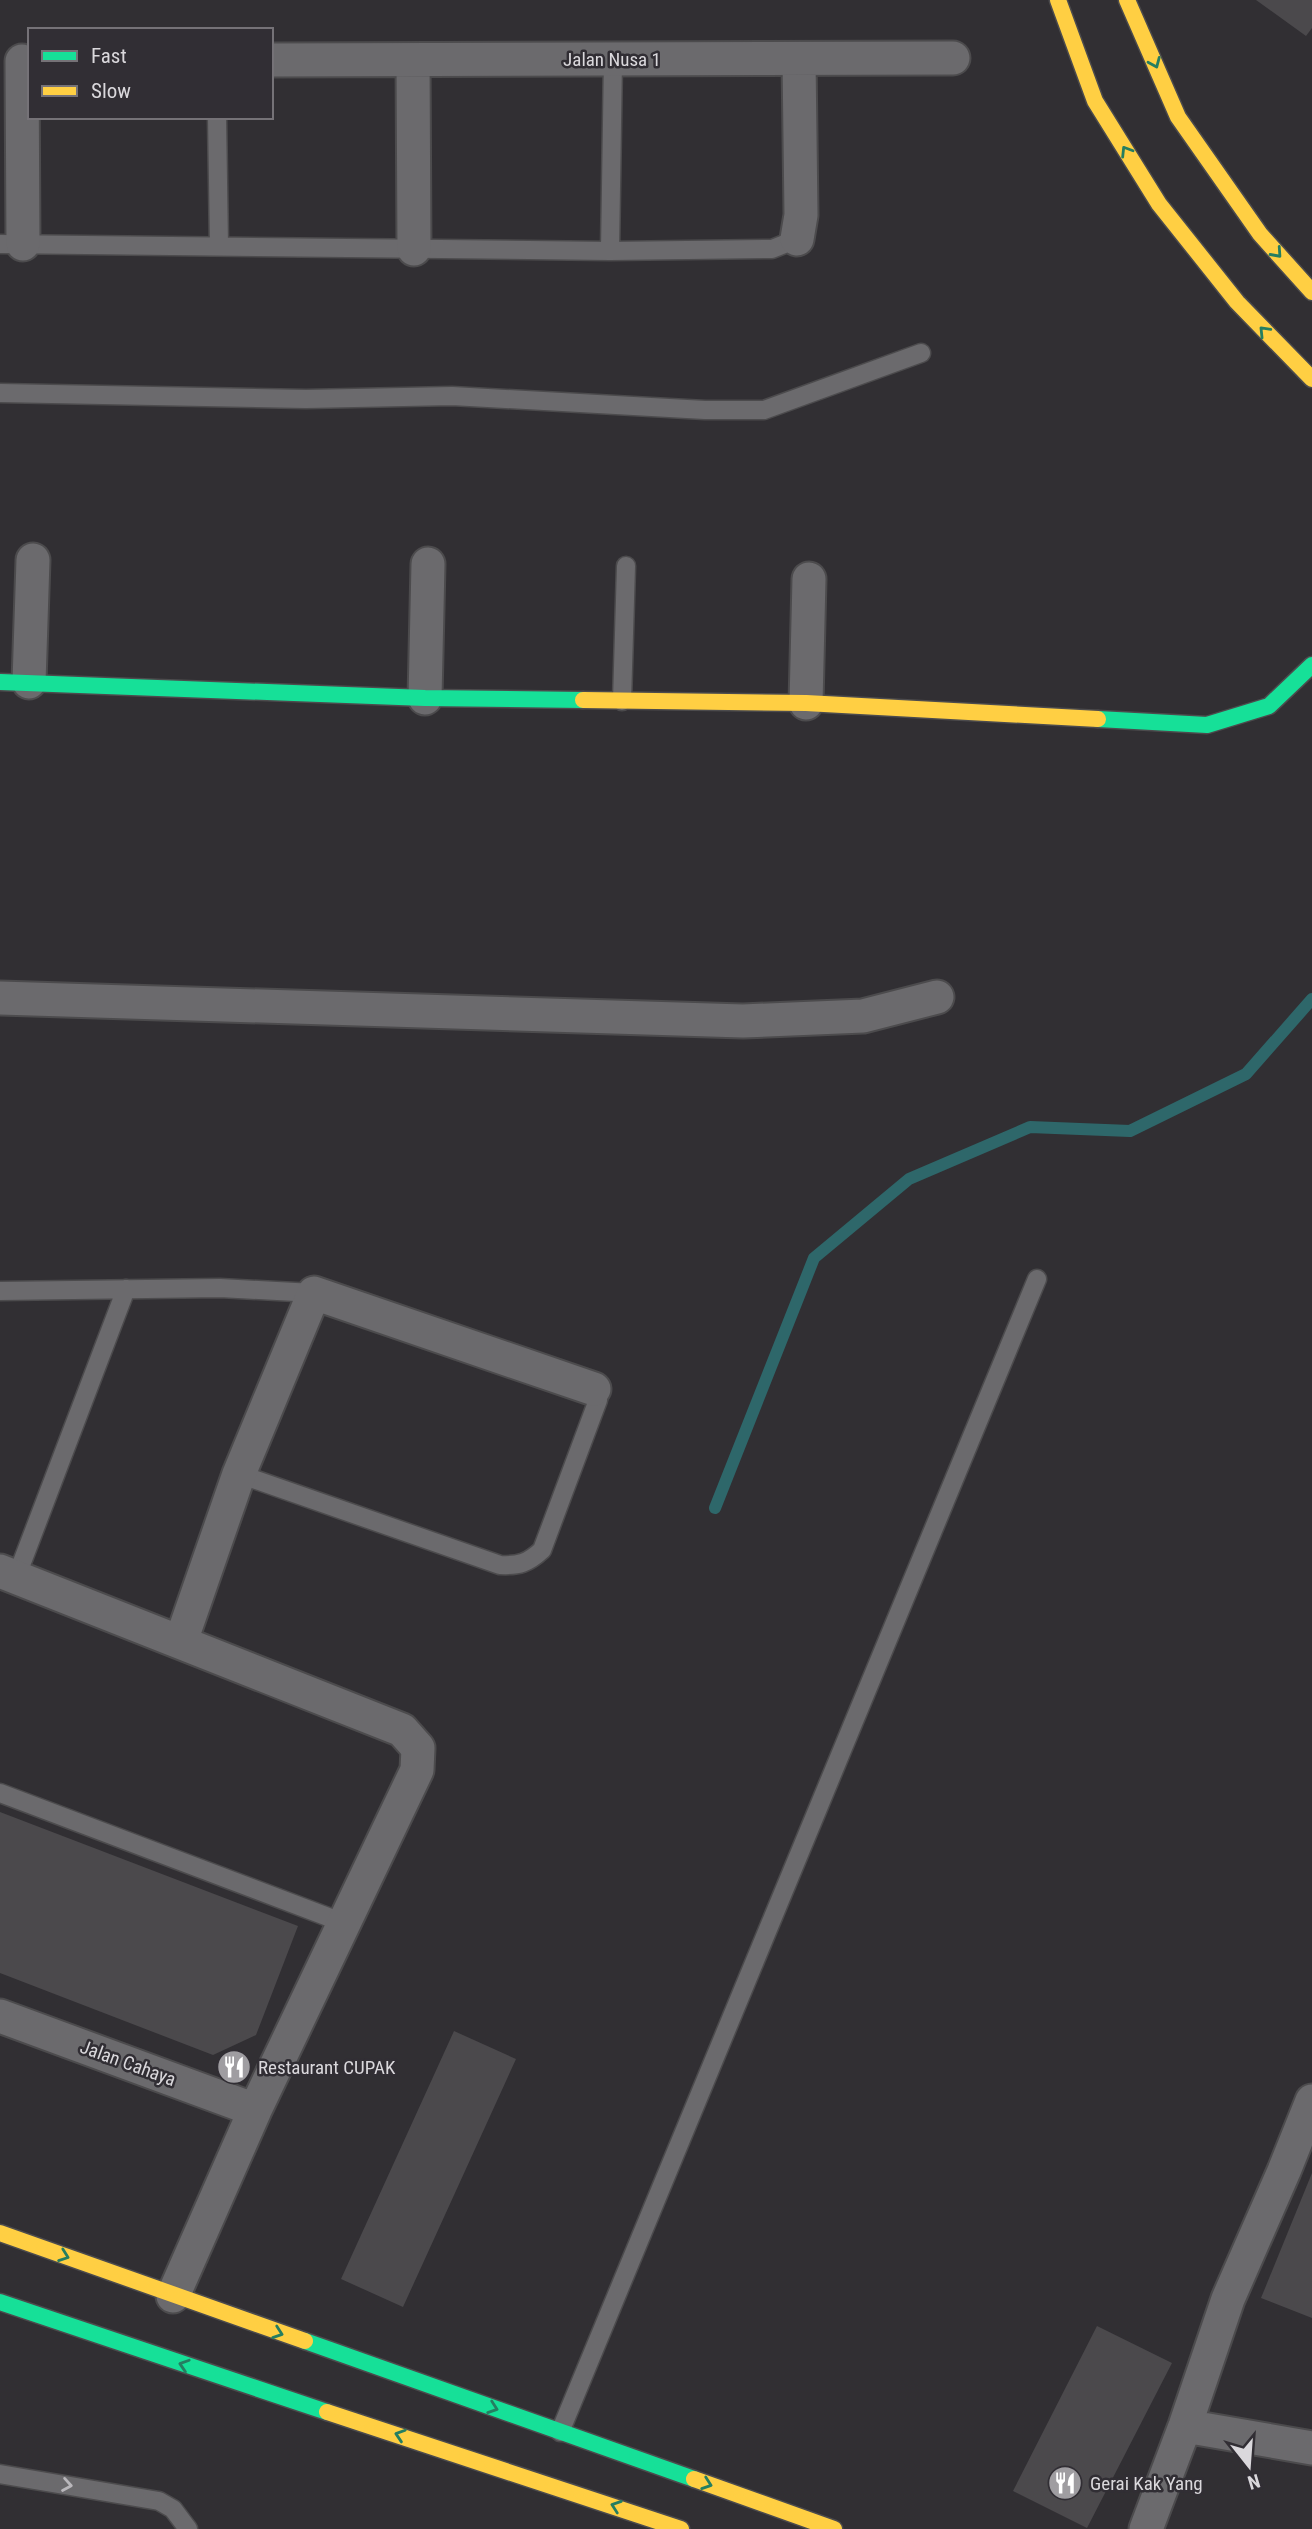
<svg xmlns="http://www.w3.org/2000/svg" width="1312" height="2529" viewBox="0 0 1312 2529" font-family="'Roboto Condensed',sans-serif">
<rect width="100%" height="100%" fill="#312f33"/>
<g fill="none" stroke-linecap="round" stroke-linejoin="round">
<path stroke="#2e676a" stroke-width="12" d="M715 1508 814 1258 909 1179 1030 1127 1130 1131 1246 1074 1312 999"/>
</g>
<path fill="#4b494c" d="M1256 0H1312V28L1306 36Z
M0 1812 298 1926 256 2035 213 2055 0 1973Z
M454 2031 516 2059 403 2307 341 2279Z
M1312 2173V2318L1261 2298Z
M1097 2326 1172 2363 1087 2528 1013 2491Z"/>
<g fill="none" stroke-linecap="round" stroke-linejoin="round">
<g stroke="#4c4b4d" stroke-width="21">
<path id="lane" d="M217 117 219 246
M0 244 610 251 772 249 797 239
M610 251 613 59
M0 393 306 399 452 396 705 410H764L921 353
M622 701 626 566
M0 1291 220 1288 314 1293
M239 1474 500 1565C519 1566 528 1563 542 1550L598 1400 594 1389
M16 1578 126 1289
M0 1793 344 1923
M560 2432 1037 1279
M0 2474 159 2501 173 2509 188 2529"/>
</g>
<g stroke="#4c4b4d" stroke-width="37">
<path id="street" d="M271 60 953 58
M413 60 414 249
M22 61 23 244
M797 239 801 215 799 59
M29 682 33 560
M425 698 428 564
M806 703 809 579
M0 998 743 1021 863 1016 937 997
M0 1571 402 1730 418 1748 417 1770 255 2110 173 2296
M181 1641 239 1474 314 1293 594 1389
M0 2016 255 2110
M1185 2426 1312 2448
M1146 2529 1185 2426 1228 2299 1284 2171 1312 2101"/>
</g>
<g stroke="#4c4b4d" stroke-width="19">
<path id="fast" d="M0 682 425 698 583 700
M1098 719 1207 725 1269 706 1312 665
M0 2302 327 2412
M305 2341 694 2479"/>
</g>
<g stroke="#4c4b4d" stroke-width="19">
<path id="slow" d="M1058 0 1095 101 1159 204 1237 302 1312 379
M1127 0 1178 117 1260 234 1312 292
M583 700 806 703 1098 719
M0 2233 305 2341
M327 2412 681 2529
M694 2479 834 2529"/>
</g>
<use href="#lane" stroke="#6b6a6d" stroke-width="18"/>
<use href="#street" stroke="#6b6a6d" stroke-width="33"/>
<use href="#fast" stroke="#16e098" stroke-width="16"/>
<use href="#slow" stroke="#ffcf43" stroke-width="16"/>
</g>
<defs><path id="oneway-chevron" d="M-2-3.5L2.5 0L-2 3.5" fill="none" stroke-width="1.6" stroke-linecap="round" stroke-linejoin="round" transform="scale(1.75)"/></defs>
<g stroke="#257e61">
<use href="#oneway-chevron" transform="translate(1155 63) rotate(67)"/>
<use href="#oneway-chevron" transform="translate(1126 151) rotate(-122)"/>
<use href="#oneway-chevron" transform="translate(1277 253) rotate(48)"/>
<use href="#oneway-chevron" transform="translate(1264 331) rotate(-134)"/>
<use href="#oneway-chevron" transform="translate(64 2256) rotate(20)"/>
<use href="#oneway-chevron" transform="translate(278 2333) rotate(19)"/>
<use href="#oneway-chevron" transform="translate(184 2365) rotate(-162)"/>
<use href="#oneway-chevron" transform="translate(493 2408) rotate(19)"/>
<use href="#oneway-chevron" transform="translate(400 2435) rotate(-162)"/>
<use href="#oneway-chevron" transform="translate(707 2484) rotate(19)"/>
<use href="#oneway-chevron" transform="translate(616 2506) rotate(-161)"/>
</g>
<use stroke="#b9b7bb" href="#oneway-chevron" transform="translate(67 2485) rotate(10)"/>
<defs>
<g id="restaurant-disc" transform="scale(1.75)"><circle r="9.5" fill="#9f9da1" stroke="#312e34"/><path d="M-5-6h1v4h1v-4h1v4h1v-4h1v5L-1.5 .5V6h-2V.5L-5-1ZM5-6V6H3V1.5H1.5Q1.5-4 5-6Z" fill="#fff"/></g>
</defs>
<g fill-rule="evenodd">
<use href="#restaurant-disc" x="234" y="2067"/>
<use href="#restaurant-disc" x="1065" y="2483"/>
</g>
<g text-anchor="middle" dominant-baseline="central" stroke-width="5" stroke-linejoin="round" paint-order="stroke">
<g font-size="19" fill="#dad8dc" stroke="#312e34">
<text x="612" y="59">Jalan Nusa 1</text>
<text transform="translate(128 2063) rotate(20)">Jalan Cahaya</text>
</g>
<g font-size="19" fill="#dad8dc" stroke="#312e34" text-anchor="start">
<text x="258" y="2067">Restaurant CUPAK</text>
<text x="1090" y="2483">Gerai Kak Yang</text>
</g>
</g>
<rect x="28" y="28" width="245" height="91" fill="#312e34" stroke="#757277" stroke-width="2"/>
<rect x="42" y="51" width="35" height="10" fill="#16e098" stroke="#757277" stroke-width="2"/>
<text x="91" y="63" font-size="21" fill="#dad8dc">Fast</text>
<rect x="42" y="86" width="35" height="10" fill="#ffcf43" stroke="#757277" stroke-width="2"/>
<text x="91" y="98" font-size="21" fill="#dad8dc">Slow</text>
<g transform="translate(1249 2466) rotate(163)" stroke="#312e34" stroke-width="5" paint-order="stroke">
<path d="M0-5L12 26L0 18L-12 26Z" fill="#dad8dc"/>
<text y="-10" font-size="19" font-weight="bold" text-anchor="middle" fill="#dad8dc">N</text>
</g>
</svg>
